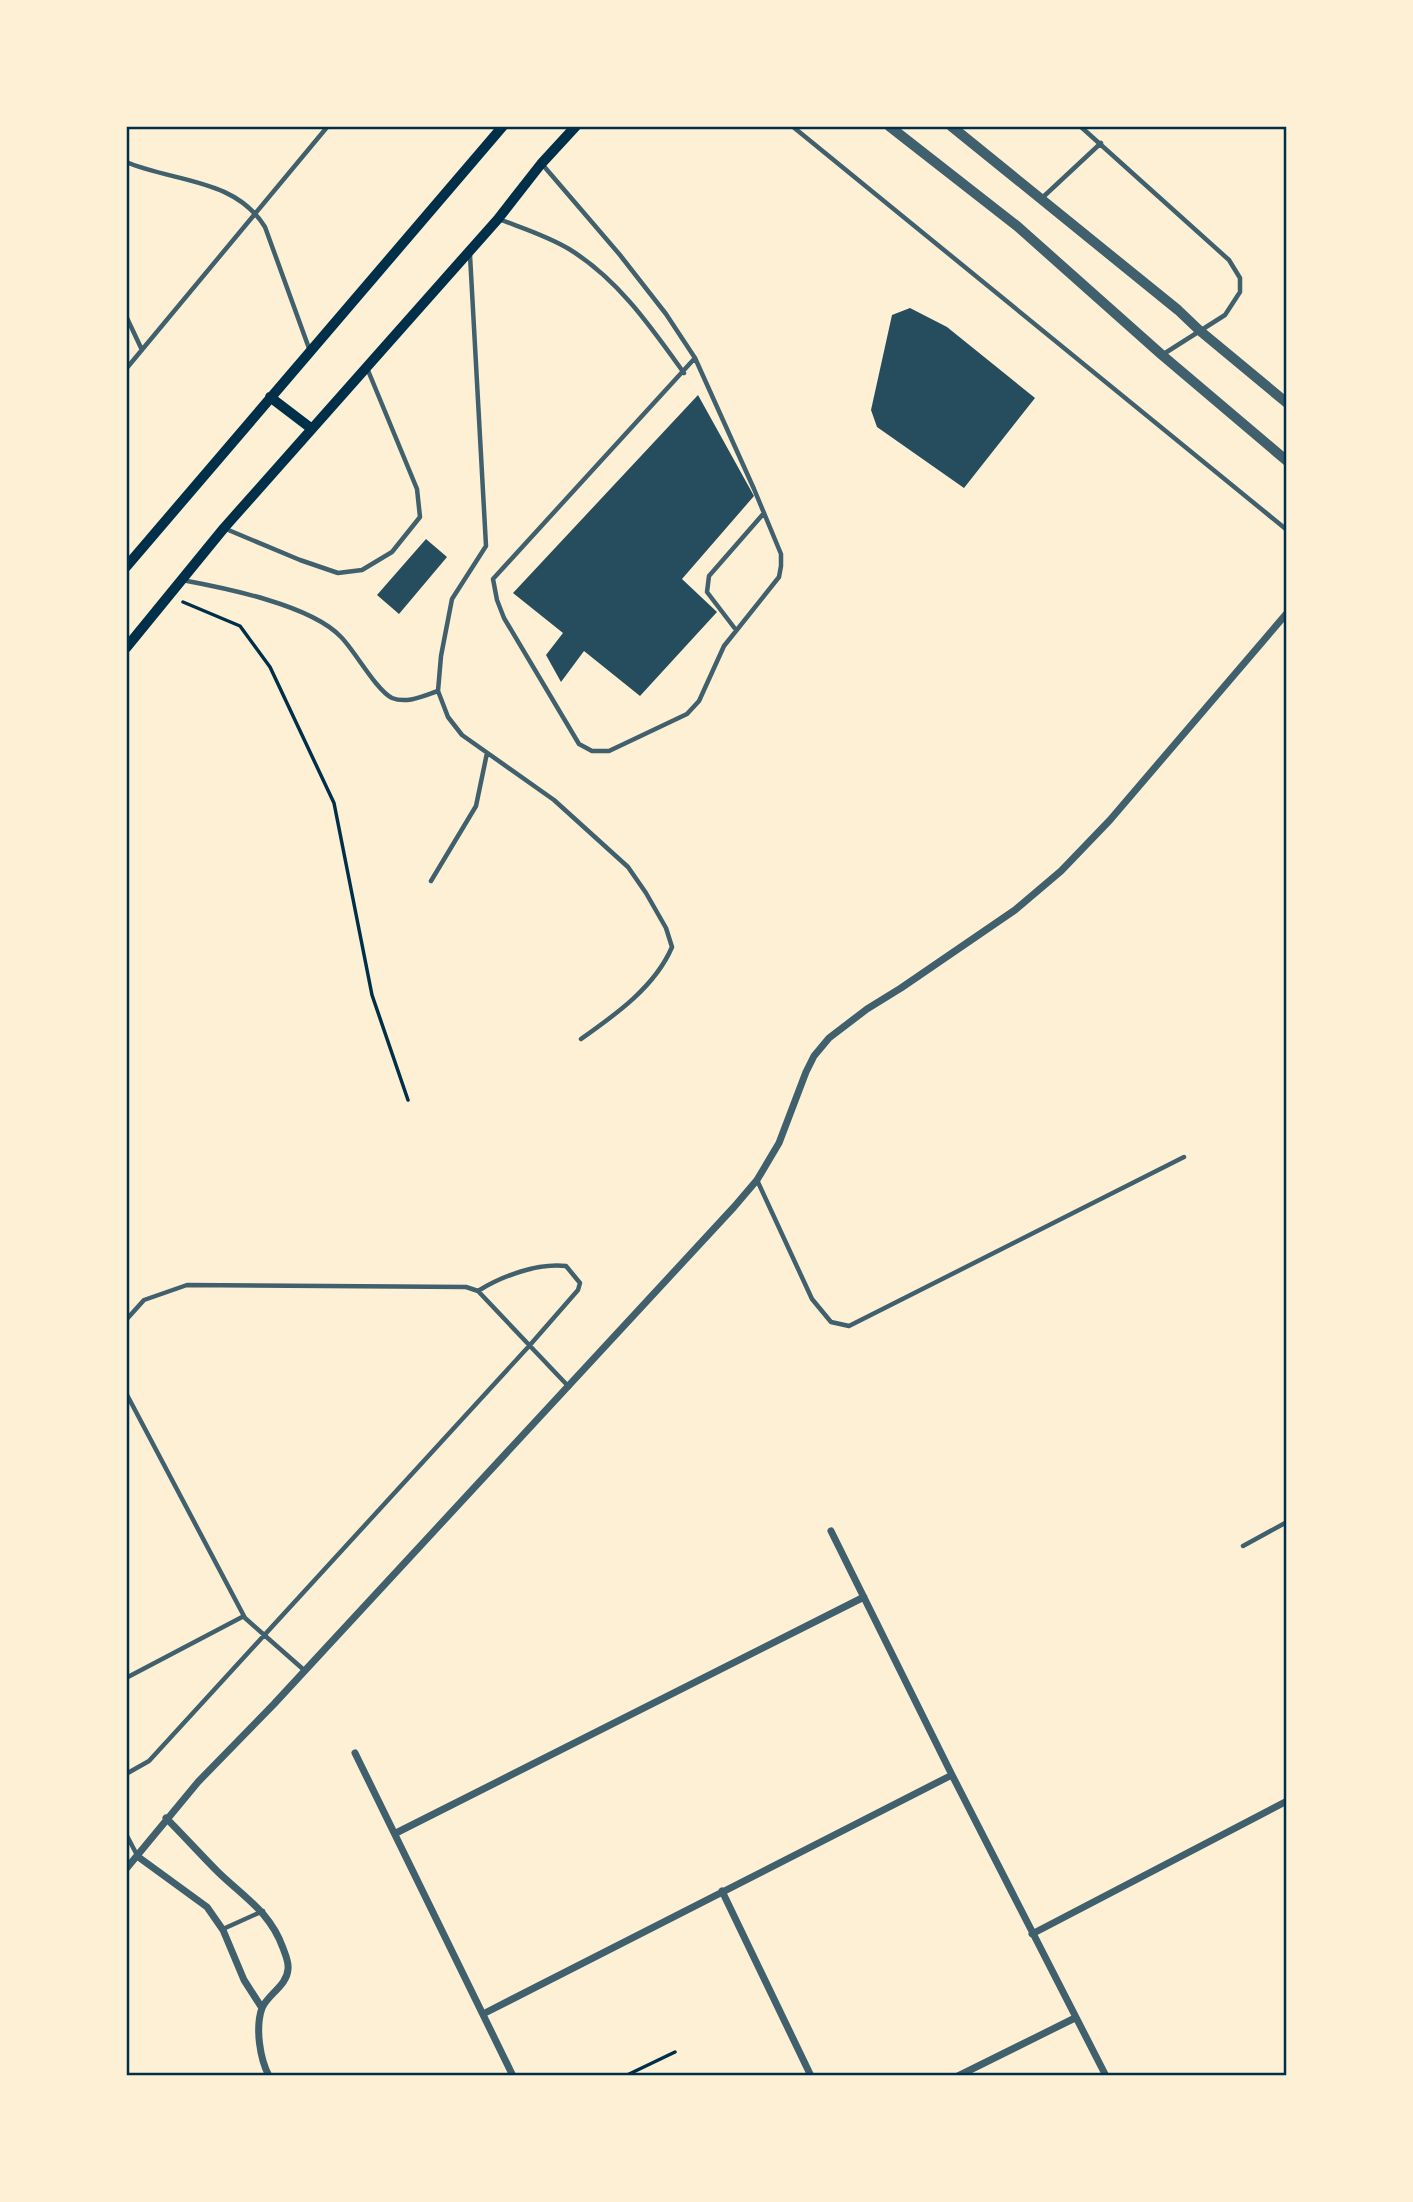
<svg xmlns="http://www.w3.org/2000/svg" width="1413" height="2202" viewBox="0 0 1413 2202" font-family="Raleway,sans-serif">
<rect width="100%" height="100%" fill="#fdf0d5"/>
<path fill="#264d5e" d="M910 308 947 327 1035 398 964 488 877 427 871 410 892 315Z
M698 395 754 496 682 579 717 612 640 696 584 651 561 682 546 655 563 633 513 593Z
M426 539 447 557 399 614 377 595Z"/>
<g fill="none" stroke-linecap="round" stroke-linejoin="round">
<path stroke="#003049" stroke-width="3.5" d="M183 602 240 626 270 667 334 803 372 995 408 1100
M625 2076 675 2052"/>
<path stroke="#3f606c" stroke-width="4.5" d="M792 126 1287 530
M1080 126 1229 260 1240 278V292L1225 315 1162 355
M126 129 129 126
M126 162C173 182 235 178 265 227L310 351
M542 164 620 255 666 314 695 358 754 489 781 554V566L779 577 724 646 699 701 687 714 609 751H592L579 744 504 618 497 600 493 579 695 358
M1042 198 1101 143
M499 219C522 228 548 236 569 249 618 279 651 327 684 373
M470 255 486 546 452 599 441 656 438 691 448 717 462 735 554 800 628 867 646 893 666 928 672 947C655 987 615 1015 581 1039
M126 316 142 350
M126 369 328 126
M226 529 300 560 338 573 362 570 392 552 420 517 417 489 367 368
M182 580C225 588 311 605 341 637 355 651 376 690 392 698 407 704 423 696 438 691
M736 630 707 592 709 576 764 513
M431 881 476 806 487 753
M757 1180 812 1299 831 1322 849 1326 1184 1157
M126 1320 144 1300 187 1285 466 1287 478 1291 569 1387
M126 1393 245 1618 304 1670
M1243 1546 1287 1522
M126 1678 244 1616
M126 1774 149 1761 530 1345 578 1290 580 1283 566 1266C537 1263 502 1276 478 1291
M126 1834 137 1855
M223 1929 263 1911"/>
<path stroke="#3f606c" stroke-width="7" d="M831 1531 952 1775 1106 2076
M355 1753 513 2076
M166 1818C184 1836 201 1855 218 1872 245 1898 270 1912 283 1948 285 1954 289 1962 288 1969 287 1986 268 1994 262 2008 255 2028 260 2059 269 2076
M396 1833 864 1597
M137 1856 207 1907 223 1930 244 1980 262 2008
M126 1869 198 1782 274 1704 734 1207 757 1180 779 1143 806 1072 814 1056 829 1038 867 1009 901 988 1015 910 1061 871 1110 820 1287 613
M722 1891 811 2076
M1032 1934 1287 1801
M483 2014 952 1775
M958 2076 1075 2018"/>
<path stroke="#3f606c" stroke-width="10" d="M889 126 1017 226 1162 355 1287 461
M951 126 1178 310 1199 330 1287 403"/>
<path stroke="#003049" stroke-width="10" d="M270 397 312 429
M126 567 503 126
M126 648 224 528 498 219 541 164 576 126"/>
</g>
<rect width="1413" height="2202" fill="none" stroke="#fdf0d5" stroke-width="256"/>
<rect x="128" y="128" width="1157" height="1946" fill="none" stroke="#003049" stroke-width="2.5"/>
</svg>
